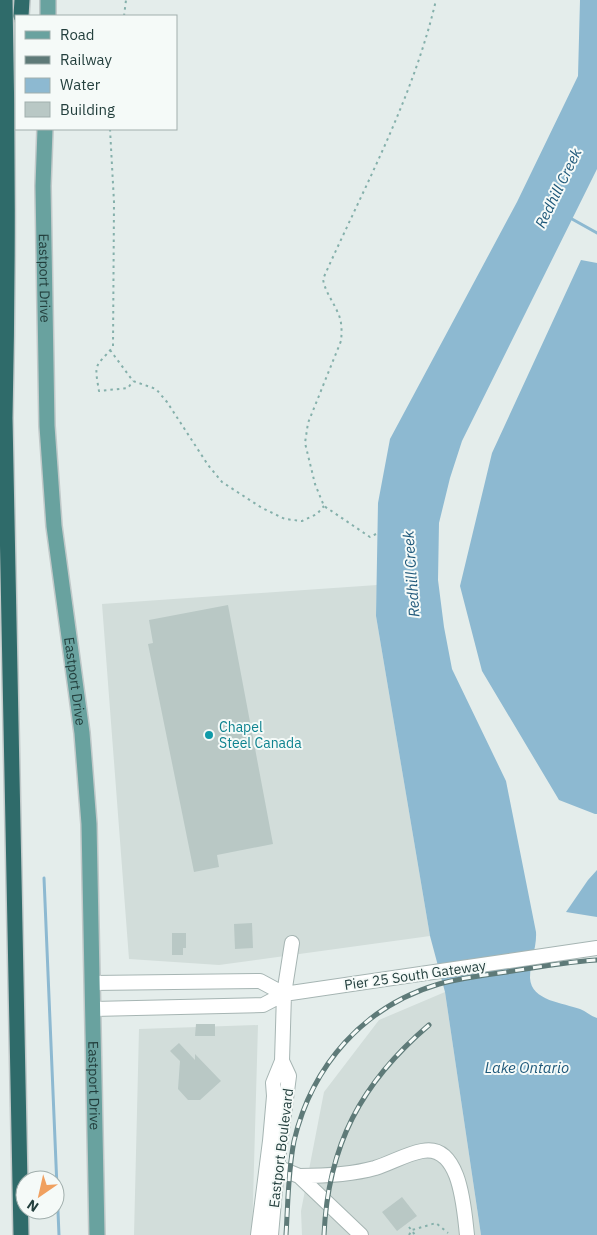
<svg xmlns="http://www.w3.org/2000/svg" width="597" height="1235" viewBox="0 0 597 1235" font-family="'IBM Plex Sans',sans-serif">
<rect width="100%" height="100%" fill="#e4edeb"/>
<path fill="#d2ddda" d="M377 585 376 616 430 936 219 965 129 959 102 604Z
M445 992 481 1235H302L301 1211 324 1092 379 1020Z
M258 1025 252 1235H134L139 1029Z"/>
<path fill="#8db9d1" d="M580 0H597V169L462 441 450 478 439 523 438 580 444 627 452 669 506 781 536 932C537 947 530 962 530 978 531 1001 564 1003 580 1009 586 1011 590 1016 597 1018V1235H481L445 992 430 936 376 616 378 503 390 439 517 202 578 76Z
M581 260 597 263V814H595L559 800 482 671 460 586 492 453Z
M597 870V917L566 912 588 880Z"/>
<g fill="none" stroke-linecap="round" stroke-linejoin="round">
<path stroke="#8db9d1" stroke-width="3" d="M572 219 597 233
M44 878 59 1235"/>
</g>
<path fill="#b9c8c5" d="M228 605 273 844 217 855 219 867 194 872 148 644 153 643 149 620Z
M252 923 253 948 235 949 234 924Z
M172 933H186V948H183V955H172Z
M196 1024H215V1036H195Z
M179 1043 195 1060V1054L221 1081 200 1100H188L178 1089 180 1061 170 1051Z
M402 1197 417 1216 397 1231 382 1212Z"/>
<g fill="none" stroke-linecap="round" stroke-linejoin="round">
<g stroke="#a6b5b3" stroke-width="16">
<path id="minor" d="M93 983 260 981 284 994
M93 1009 263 1005 284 994 597 948
M277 1167 299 1176 361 1235
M299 1176C325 1176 350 1175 375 1168 391 1163 406 1154 422 1151 461 1143 464 1210 467 1235
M258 1235 270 1141 274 1096 273 1083 282 1061
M271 1235 277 1167 289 1076 282 1061 284 994 292 943"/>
</g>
<g stroke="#c1c9c9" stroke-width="18">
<g id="major">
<path d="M48 16V0"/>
<path id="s1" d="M45 129 43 186 47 426 54 526 82 733 89 824 97 1235"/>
</g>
</g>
<g stroke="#c1c9c9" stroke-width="18">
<path id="highway" d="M5 0C8 139 8 279 5 418L21 1235
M21 16 22 0"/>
</g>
<path stroke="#85b0ab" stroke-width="2" stroke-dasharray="2.5 4" stroke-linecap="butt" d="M124 16 126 0
M110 129 114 202 113 347C95 368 94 362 99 391L128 388 133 381
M110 350 133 381 156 389 167 402 208 465 222 482 262 508 285 519 302 521 317 514 324 506
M376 534 370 537 324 506 315 484 305 443 308 423 341 341C342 332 342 321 338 313 333 301 325 292 323 279 364 187 413 99 436 0
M409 1227 415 1235
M409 1235 412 1230 436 1223 448 1233"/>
<use href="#minor" stroke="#fff" stroke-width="14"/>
<use href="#major" stroke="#69a29f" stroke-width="15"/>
<use href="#highway" stroke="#2f6b6a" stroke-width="15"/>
<g stroke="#5e7a78" stroke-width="5">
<path id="rail" d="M286 1235C288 1203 288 1172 294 1141 312 1065 364 1006 439 984 461 978 484 975 507 972 537 967 567 962 597 960
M324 1235C328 1145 361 1083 429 1025"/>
</g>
<use href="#rail" stroke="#f5faf8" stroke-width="3" stroke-dasharray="9" stroke-linecap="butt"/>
</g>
<circle fill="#0f9aa8" stroke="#f5faf8" stroke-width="2" cx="209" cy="735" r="5"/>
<g text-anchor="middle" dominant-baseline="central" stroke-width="4" stroke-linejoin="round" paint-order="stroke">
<g font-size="14" fill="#233f3d" stroke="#f5faf8">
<text stroke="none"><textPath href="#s1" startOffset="149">Eastport Drive</textPath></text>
<text stroke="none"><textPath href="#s1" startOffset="554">Eastport Drive</textPath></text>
<text transform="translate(415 975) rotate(-8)">Pier 25 South Gateway</text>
<text stroke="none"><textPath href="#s1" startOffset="959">Eastport Drive</textPath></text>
<text transform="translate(281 1148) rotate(-83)">Eastport Boulevard</text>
</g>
<g font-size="14" fill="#0d838f" stroke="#f5faf8" text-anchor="start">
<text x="219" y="727">Chapel<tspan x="219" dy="16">Steel Canada</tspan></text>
</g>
<g font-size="15" font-style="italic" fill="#1e587a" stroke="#f5faf8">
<text transform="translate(558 188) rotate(-64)">Redhill Creek</text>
<text transform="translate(411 574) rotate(-94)">Redhill Creek</text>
<text x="527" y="1067">Lake Ontario</text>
</g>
</g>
<rect x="15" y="15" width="162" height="115" fill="#f5faf8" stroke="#a1afad"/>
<rect x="25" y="31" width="25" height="8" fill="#69a29f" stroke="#a1afad"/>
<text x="60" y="40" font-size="15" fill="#233f3d">Road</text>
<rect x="25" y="56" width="25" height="8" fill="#5e7a78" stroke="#a1afad"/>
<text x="60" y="65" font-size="15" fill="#233f3d">Railway</text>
<rect x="25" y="78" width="25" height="15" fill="#8db9d1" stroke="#a1afad"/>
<text x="60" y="90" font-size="15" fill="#233f3d">Water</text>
<rect x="25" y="102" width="25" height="15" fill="#b9c8c5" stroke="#a1afad"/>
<text x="60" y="115" font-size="15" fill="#233f3d">Building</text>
<g transform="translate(40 1195) rotate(214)"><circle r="24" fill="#f5faf8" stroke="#a1afad"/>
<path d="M0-4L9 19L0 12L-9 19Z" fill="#f0a05f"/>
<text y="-8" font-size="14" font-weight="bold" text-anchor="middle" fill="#233f3d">N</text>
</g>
</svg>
